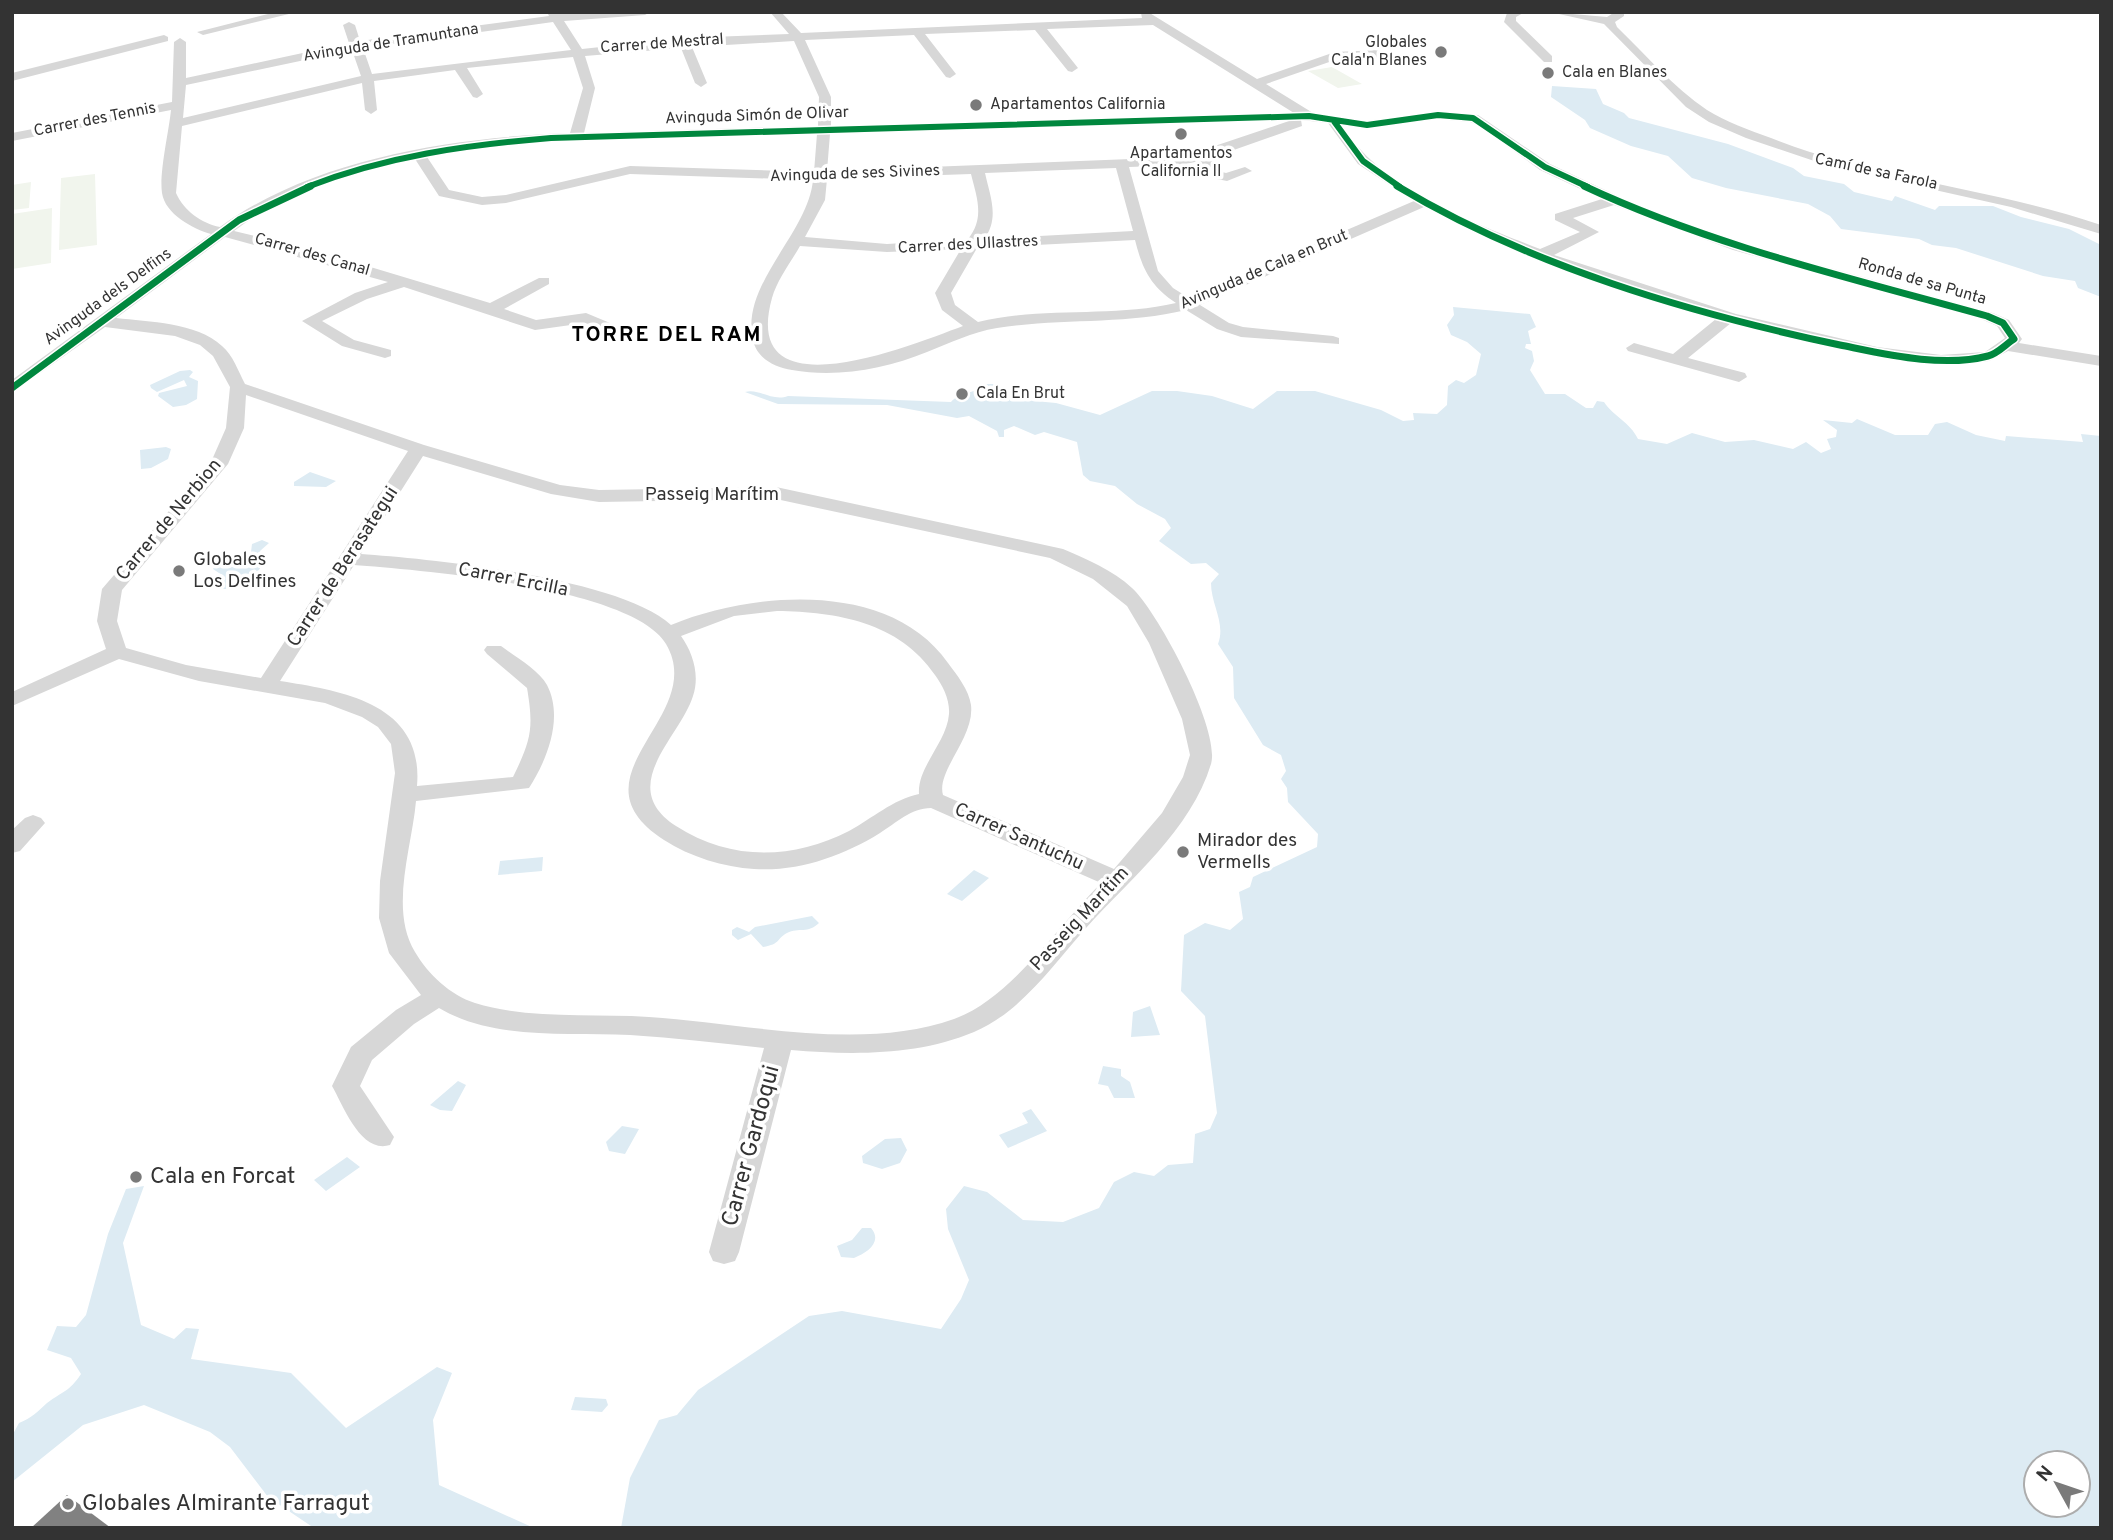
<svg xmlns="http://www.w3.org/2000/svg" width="2113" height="1540" viewBox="0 0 2113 1540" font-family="Overpass,sans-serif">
<rect width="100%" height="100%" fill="#fff"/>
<path fill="#f1f5ed" d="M1332 67 1362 84 1338 88 1308 71Z
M95 174 97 245 59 250 61 178Z
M31 182 29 208 12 210V185Z
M52 208 51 263 12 269V214Z"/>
<path fill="#ddebf3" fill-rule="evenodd" d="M1552 86 1596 89 1603 104 1624 113 1629 118 1728 144 1793 168 1804 176 1844 184 1854 192 1892 201 1895 196 1935 210 1939 206H1993L2021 217 2069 229 2101 245V297L2078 288 2075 281 2043 276 1956 248 1932 245 1919 239 1841 229 1830 216 1808 204 1726 188 1692 178 1668 156 1631 146 1590 128 1585 120 1551 97Z
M1453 307 1530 314 1536 327 1528 331 1531 344H1526L1525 348 1532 351 1534 361 1530 370 1545 394H1565L1586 408H1593L1597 401 1604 402C1614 417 1630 422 1638 439L1667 444 1692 433 1725 442 1754 440 1793 449 1806 442 1821 453 1831 449 1827 439 1836 437 1837 430 1823 420 1852 423 1857 419 1895 435H1928L1935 424 1947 422 1976 435 2005 441 2006 436 2083 442 2081 434 2101 436V1528H621L630 1478 659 1420 677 1415 698 1390 809 1316 842 1311 941 1329 961 1299 969 1280 948 1229 946 1209 964 1186 987 1192 1023 1220 1063 1222 1099 1208 1114 1182 1134 1172 1154 1176 1168 1165 1193 1163 1195 1134 1210 1129 1217 1113 1205 1016 1181 991 1184 935 1205 923 1230 930 1243 919 1239 892 1250 887 1253 877 1317 847 1318 834 1288 802 1287 788 1281 779 1286 771 1281 755 1263 745 1234 698 1233 667 1218 644C1226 623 1211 605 1211 583L1219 574 1206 563 1191 564 1159 541 1171 528 1165 519 1137 504 1115 486 1090 481 1083 475 1077 442 1044 432 1035 435 1014 426 1004 430V437H999L997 431 969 416 957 418 887 405 778 404 745 392C759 388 772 402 788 396L951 402C961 391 976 394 985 384H995L1001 398 1056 403 1100 415 1152 391H1177L1212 396 1253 409 1277 391H1315L1381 410 1403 421 1414 420 1413 413 1437 414 1447 405 1448 386 1456 380 1464 383 1476 375 1481 354 1467 342 1451 335 1447 325 1454 315ZM2036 1463H2078V1505H2036Z
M190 370 193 372 189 377 198 381 197 399 186 405 173 407 158 396 159 393 187 386 184 380 157 392 151 388 150 385 180 371Z
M166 447 171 449 168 459 151 468 141 469 140 450Z
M310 472 336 481 326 487 294 486V482Z
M262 540 269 543 260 551 264 563 255 575 246 577V583L230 589H217L218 583 225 577 213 569 217 562 251 552 252 544Z
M543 857 542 871 498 875 500 861Z
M974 870 989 878 962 901 947 894Z
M812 916 819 923C808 934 799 927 787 933 776 939 781 944 763 947L751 934 738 940 732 935V930L737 927 749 932 755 927Z
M1150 1006 1160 1035 1131 1037 1133 1012Z
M1103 1066 1121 1069V1076L1130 1082 1135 1098H1114L1108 1086 1098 1084Z
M458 1081 466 1085 452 1111 440 1110 430 1105Z
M1031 1109 1047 1131 1008 1148 999 1135 1028 1123 1022 1113Z
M622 1126 639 1129 625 1154 609 1151 606 1142Z
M901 1138 907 1150 900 1163 882 1169 863 1163 862 1156 885 1139Z
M347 1157 360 1167 326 1191 314 1180Z
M144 1186 123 1243 141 1325 174 1339 186 1328 199 1329 191 1359 291 1373 346 1428 437 1367 452 1373 433 1420 439 1485 534 1528H314L268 1497 230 1447 210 1432 144 1405 83 1425 12 1482V1436L19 1423C32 1418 37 1412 47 1403 63 1391 69 1392 81 1374L71 1358 47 1350 57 1326 76 1327 86 1315 108 1234 126 1189Z
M862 1228H871C883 1242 867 1253 854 1258L841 1257 837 1246 852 1240Z
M575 1397 606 1399 608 1405 602 1412 571 1410Z"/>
<path fill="#818181" d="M67 1495 111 1528H31Z"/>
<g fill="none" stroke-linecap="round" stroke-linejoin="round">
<path fill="#d7d7d7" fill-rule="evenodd" d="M276 12H297L203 35 197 32Z
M547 12H650L645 15 564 21 582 49 684 38 789 34 770 12H781L801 33 1142 18 1141 13 1148 12 1257 79 1335 52 1380 50 1384 51V57L1335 60 1266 84 1313 113 1367 121 1438 111 1478 115 1550 164 1645 209 1743 244 1993 313 2009 320 2022 339 2019 343 2101 356V366L2008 351 1989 361 1941 365 1877 357 1731 323 1688 358 1745 373 1747 377 1739 382 1628 351 1626 348 1634 343 1673 354 1716 319 1535 258 1424 207 1200 305 1229 323 1243 327 1333 336 1339 338V344L1241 337 1217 329 1186 310C1124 325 1060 318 997 328 972 332 950 343 927 352 885 369 837 378 792 370 775 367 757 359 753 340 740 284 808 234 813 180L630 174 506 203 482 205 439 196 415 159C353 170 284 193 234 231L314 250 490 303 539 278H549V284L504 309 536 320 586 313 610 323 602 328 585 323 535 330 404 287 367 299 322 321 354 340 391 350V356L385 358 342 346 302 321 355 293 388 282 225 237 116 318C149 322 196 322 222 346 233 355 238 371 245 384L424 445 560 485 599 490 776 487 1063 549C1086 559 1113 570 1132 588 1158 612 1221 730 1211 764 1191 830 1130 879 1086 928 1053 965 1021 1012 974 1032 917 1056 851 1055 791 1050L739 1252 735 1261 724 1264 713 1261 709 1252 764 1048C719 1043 675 1038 630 1035 568 1032 495 1041 439 1008L414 1024 372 1060 360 1086 394 1137 390 1145C361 1154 344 1107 332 1086L351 1047 396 1010 421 995 389 953 379 918 380 881 395 773 391 744 378 727 362 717 325 703 199 681 119 659 12 706V692L106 649 97 621 102 589 211 462 226 428 230 387 213 356 200 345 175 336 105 327 12 393V380L211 234C193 229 165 214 162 193 159 173 169 131 171 110L12 141V133L172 102 174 42 180 38 186 42V78L349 43 343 25 349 22 355 25 360 41 549 16ZM553 22 571 50 372 74 363 48ZM1153 25 1294 113 831 126V97L805 40 914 35 946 77 950 78 956 74 925 34 1035 30 1068 71 1072 72 1078 68 1047 29ZM794 41 819 97 818 126 584 133 595 88 585 56 681 48 695 83 701 87 707 83 692 47ZM352 50 361 76 183 118 186 85ZM573 57 583 88 570 133C456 137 314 158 220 227 201 223 184 211 176 193L182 126 362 83 365 110 371 114 377 110 374 81 455 70 473 97 477 98 483 94 467 68ZM1438 119 1470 122 1481 127 1540 170 1602 199 1555 214V220L1580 232 1540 249C1474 223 1380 189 1342 125L1367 129ZM1292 120 1182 157 827 171 830 134ZM1301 120 1328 123 1358 164 1414 201 1189 298 1173 288 1158 271 1129 167 1182 165 1199 161 1207 177 1227 181 1252 171 1245 167 1226 173 1218 171 1211 158 1302 126ZM817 134 814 172 630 166 506 195 482 197 449 190 427 157C554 133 688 138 817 134ZM1116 168 1133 231 984 239C1000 218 990 196 985 173ZM971 174C977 198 985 218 968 239L887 244 805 237 825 200 827 179ZM1614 205 1733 250 1981 319 1997 326 2005 338 1985 352 1941 355 1877 347 1736 314 1554 255 1599 232 1573 218ZM1135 240C1142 268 1150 286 1176 303 1111 318 1043 306 978 322L955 305 951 293 977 248ZM800 246 887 252 961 249 935 293 942 310 963 326C914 344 739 417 772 298 777 280 791 262 800 246ZM246 395 408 451 261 678 186 665 126 648 117 621 122 590 228 464 244 428ZM423 456 551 494 599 502 776 499 1050 558 1093 579 1127 606 1149 643 1182 719 1190 755 1183 777 1162 813 1114 869 943 795C936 771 975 737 971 705 969 690 957 675 948 663 890 580 754 591 671 625 620 578 433 559 361 554ZM354 565C419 570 632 587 666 644 709 717 565 776 664 840 690 857 724 867 754 869 798 872 843 856 880 833 896 823 911 808 931 808L1101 883C1059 925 1010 999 954 1019 862 1052 743 1023 649 1017 591 1013 530 1020 475 1003 450 995 428 974 415 952 389 909 412 848 416 801L529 788C547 760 564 718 547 685 539 670 514 656 501 646H487L484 650 487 654 527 688C534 729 531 740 513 777L417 786C424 704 344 691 280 681ZM777 611C837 612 899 622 935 675 943 686 950 700 949 714 947 742 917 767 919 794 892 800 873 818 849 831 792 860 730 861 676 826 615 786 680 738 693 696 700 675 693 653 681 636L734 616Z
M1525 12 1516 17V21L1552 56V62H1544L1504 22 1507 13Z
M1550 12 1607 17 1615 12H1624V16L1615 22 1617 27C1646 55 1673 87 1707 110 1726 122 1749 130 1771 138 1877 180 1993 188 2101 225V234L2011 207 1832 167 1746 138 1709 122 1686 107 1604 24Z
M164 35 168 37V41L12 81V73Z
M33 815 41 818 45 823 20 851 12 853V830L25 818Z"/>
<g stroke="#fff" stroke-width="9">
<path id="cycleway-far1" d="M1333 120 1363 161 1400 187
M307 187C386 156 466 145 551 138L1309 116 1367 125 1438 115 1473 118 1545 167 1588 187"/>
</g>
<g stroke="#fff" stroke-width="10">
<path id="cycleway" d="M1397 186C1530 266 1689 313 1840 345 1885 354 1942 368 1988 356 1997 354 2006 344 2014 339L2003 323 1987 316C1851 278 1712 246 1584 186
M12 388 239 220 311 186"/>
</g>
<use href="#cycleway-far1" stroke="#00873e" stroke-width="6"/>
<use href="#cycleway" stroke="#00873e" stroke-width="7"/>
</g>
<g fill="#7a7a7a" stroke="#fff" stroke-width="2.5">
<circle cx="1441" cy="52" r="7"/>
<circle cx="1548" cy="73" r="7"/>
<circle cx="976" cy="105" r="7"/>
<circle cx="1181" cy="134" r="7"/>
<circle cx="962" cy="394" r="7"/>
<circle cx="179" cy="571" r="7"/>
<circle cx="1183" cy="852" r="7"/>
<circle cx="136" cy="1177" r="7"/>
<circle cx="68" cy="1504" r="7"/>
</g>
<g text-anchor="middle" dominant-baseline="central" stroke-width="7" stroke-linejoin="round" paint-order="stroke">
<g font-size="16" fill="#333" stroke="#fff">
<text transform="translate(391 43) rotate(-9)">Avinguda de Tramuntana</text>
<text transform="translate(662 44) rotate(-4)">Carrer de Mestral</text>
<text transform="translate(757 116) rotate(-2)">Avinguda Simón de Olivar</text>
<text transform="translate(95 120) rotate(-11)">Carrer des Tennis</text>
<text transform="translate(1876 172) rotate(12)">Camí de sa Farola</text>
<text transform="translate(855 174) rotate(-2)">Avinguda de ses Sivines</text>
<text transform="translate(968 245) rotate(-3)">Carrer des Ullastres</text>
<text transform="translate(312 255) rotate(16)">Carrer des Canal</text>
<text transform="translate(1264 270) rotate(-23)">Avinguda de Cala en Brut</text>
<text transform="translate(1922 282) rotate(16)">Ronda de sa Punta</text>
<text transform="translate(108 297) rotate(-36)">Avinguda dels Delfins</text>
</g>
<g font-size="16" fill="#333" stroke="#fff" text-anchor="start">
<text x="1427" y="43" text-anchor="end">Globales<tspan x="1427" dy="18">Cala'n Blanes</tspan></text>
<text x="1562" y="73">Cala en Blanes</text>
<text x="990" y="105">Apartamentos California</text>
<text x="1181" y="154" text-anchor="middle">Apartamentos<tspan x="1181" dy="18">California II</tspan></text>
<text x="976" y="394">Cala En Brut</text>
</g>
<g font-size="19" fill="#333" stroke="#fff">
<text x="712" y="495">Passeig Marítim</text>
<text transform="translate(169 520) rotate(-50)">Carrer de Nerbion</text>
<text transform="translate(343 567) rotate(-57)">Carrer de Berasategui</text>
<text transform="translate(513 580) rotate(11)">Carrer Ercilla</text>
<text transform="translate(1019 837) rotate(24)">Carrer Santuchu</text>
<text transform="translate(1080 919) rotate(-47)">Passeig Marítim</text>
</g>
<g font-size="19" fill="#333" stroke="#fff" text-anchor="start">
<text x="193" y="560">Globales<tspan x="193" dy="22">Los Delfines</tspan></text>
<text x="1197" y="841">Mirador des<tspan x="1197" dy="22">Vermells</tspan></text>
</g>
<g font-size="21" font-weight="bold" letter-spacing="2" fill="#000" stroke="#fff">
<text x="667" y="335">TORRE DEL RAM</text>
</g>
<g font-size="23" fill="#333" stroke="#fff">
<text transform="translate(752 1146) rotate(-75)">Carrer Gardoqui</text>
</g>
<g font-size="23" fill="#333" stroke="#fff" text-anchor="start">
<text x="150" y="1177">Cala en Forcat</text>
<text x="82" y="1504">Globales Almirante Farragut</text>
</g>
</g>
<rect width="2113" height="1540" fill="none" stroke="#333333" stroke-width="28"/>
<g transform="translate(2057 1484) rotate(310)"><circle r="33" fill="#ffffff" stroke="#adadad" stroke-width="2"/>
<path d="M0-5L12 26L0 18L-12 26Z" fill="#7a7a7a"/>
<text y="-10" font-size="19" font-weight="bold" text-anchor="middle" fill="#333333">N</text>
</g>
</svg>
